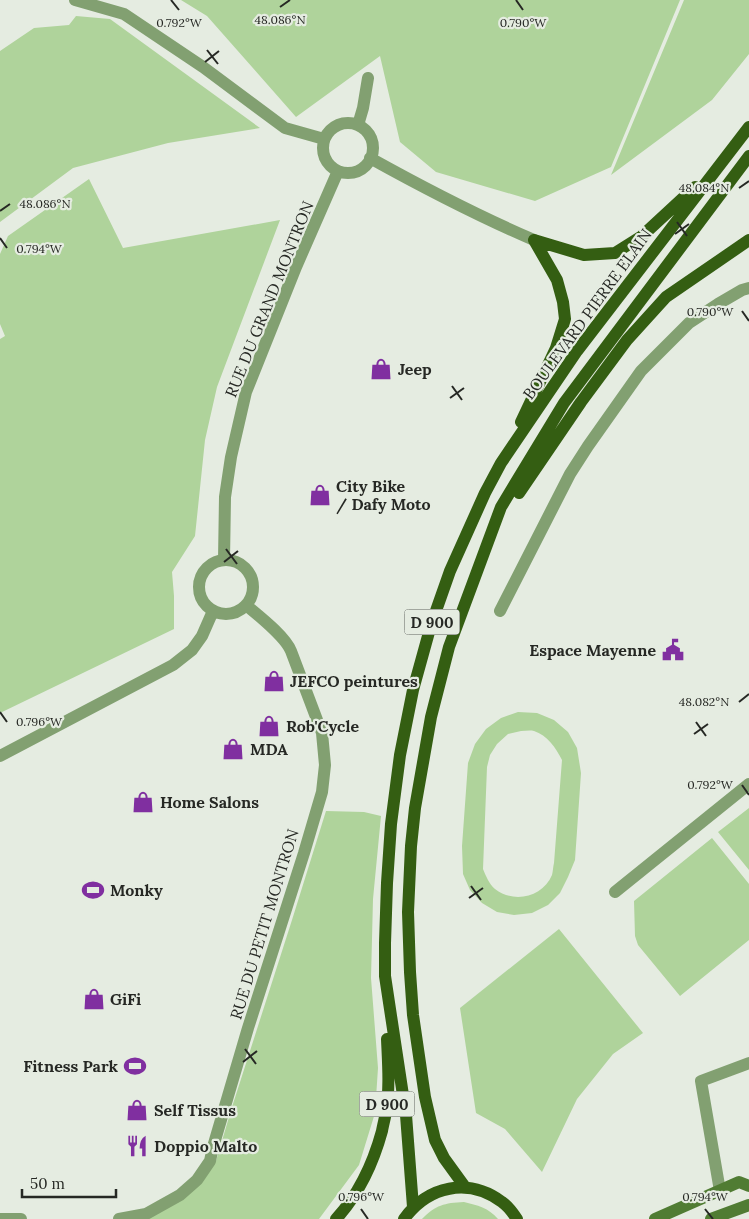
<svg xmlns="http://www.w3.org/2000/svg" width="749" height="1219" viewBox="0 0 749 1219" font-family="Lora,serif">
<rect width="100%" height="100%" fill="#e5ece1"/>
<path fill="#afd39b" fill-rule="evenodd" d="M181 0H680L611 167 535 201 436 172 400 142 380 56 296 117 207 16Z
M684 0H749V54L712 100 611 175Z
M76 16 110 19 260 128 168 143 73 168 0 222V51L34 28 69 25Z
M89 179 123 248 280 220 217 387 205 440 195 536 172 572 174 596V629L0 713V339L5 336 0 324V254L8 236Z
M518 712 537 713 554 720 568 732 577 748 581 773 575 860 568 877 560 893 548 905 532 913 514 915 497 912 482 903 470 890 463 874 462 846 468 763 475 744 486 729 501 718ZM521 731C525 731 530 730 534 731 547 735 556 748 562 760L554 863C553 867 553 871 552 875 543 897 514 904 495 889 489 884 486 876 483 869L487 767 490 755 497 744 508 734Z
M749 808V870L718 832Z
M326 811 364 812 381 816 373 899 371 978 378 1068 375 1113 359 1165 319 1219H143L216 1161 232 1107 292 920Z
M712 838 749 884V940L680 996 638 945 635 936 634 901Z
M559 929 643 1033 613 1054 577 1099 542 1172 505 1129 476 1113 460 1008Z
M464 1202C477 1205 489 1208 498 1219H422C436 1205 444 1203 464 1202Z"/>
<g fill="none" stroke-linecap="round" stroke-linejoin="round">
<path stroke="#82a071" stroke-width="12" d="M75 0 124 14 203 67 285 128 324 139
M323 148a25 25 0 1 1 50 0a25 25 0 1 1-50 0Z
M358 125 363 108 368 78
M370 158C424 188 478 216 534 240
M224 560 225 497 231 457 246 392 296 267 338 171
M199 587a27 27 0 1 1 54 0a27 27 0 1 1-54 0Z
M500 611 570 474 588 446 641 371 689 323 718 304 742 290 749 288
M0 756 173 665 192 650 202 636 213 611
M615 892 749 784
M720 1191 701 1081 749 1063
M0 1219H21
M119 1219 146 1214 180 1195 197 1180 210 1161 213 1147 248 1028 304 853 322 792 325 765 322 733 291 651C285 636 259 616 246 605"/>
<path stroke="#507c33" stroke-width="12" d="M655 1219 739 1182 749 1186
M711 1219 749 1205"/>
<path stroke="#345e12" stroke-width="12" d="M534 240 584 255 615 253 642 236 695 187
M521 422 556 348 565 319 563 302 557 280 534 240
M519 493 581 402 627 340 666 297 749 240
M465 1187 444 1158 435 1140 425 1097 413 1015 410 972 408 912 411 846 415 808 431 717 449 647 501 507 564 403 749 156
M413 1207 406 1115 385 976V943L387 883 391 824 400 755 413 690 431 625 450 571 485 493 501 463 577 351 749 127
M336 1219C359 1194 373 1164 382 1131 383 1125 385 1118 386 1112 390 1088 388 1063 387 1039
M404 1219C428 1186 468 1177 502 1202 508 1206 513 1213 517 1219"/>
</g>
<path fill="none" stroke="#262824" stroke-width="2" d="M171 0 179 10M516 0 523 10M280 7 290 0M207 50 218 64M205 62 219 51M739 188 749 181M0 211 10 204M677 222 687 236M675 234 689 224M0 238 7 248M742 311 749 321M452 386 462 400M450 398 464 388M226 549 237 564M224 562 238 551M739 702 749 694M0 712 7 722M696 722 706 736M694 734 708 724M742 785 749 795M471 886 481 900M469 898 483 888M245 1049 256 1064M243 1062 257 1051M361 1209 368 1219M705 1209 713 1219"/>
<defs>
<g id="shop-bare" transform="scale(1.725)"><path d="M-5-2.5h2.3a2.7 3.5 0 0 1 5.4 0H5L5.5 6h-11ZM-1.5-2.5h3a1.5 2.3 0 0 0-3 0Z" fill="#802fa0" stroke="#e5ece1" stroke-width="2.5" paint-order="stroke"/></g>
<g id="civic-bare" transform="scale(1.725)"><path d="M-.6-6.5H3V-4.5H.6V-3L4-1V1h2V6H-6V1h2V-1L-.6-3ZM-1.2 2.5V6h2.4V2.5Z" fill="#802fa0" stroke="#e5ece1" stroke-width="2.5" paint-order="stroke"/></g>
<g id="stadium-bare" transform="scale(1.725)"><path d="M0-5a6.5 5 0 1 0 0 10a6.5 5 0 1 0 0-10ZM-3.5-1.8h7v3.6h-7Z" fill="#802fa0" stroke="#e5ece1" stroke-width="2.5" paint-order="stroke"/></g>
<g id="restaurant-bare" transform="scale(1.725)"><path d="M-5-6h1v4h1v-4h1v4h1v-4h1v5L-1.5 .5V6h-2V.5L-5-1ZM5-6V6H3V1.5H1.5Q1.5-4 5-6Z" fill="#802fa0" stroke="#e5ece1" stroke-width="2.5" paint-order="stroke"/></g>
</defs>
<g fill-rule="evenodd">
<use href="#shop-bare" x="381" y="369"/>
<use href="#shop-bare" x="320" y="495"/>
<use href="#civic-bare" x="673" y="650"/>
<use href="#shop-bare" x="274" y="681"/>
<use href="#shop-bare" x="269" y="726"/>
<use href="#shop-bare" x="233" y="749"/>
<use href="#shop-bare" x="143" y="802"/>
<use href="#stadium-bare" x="93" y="890"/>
<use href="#shop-bare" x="94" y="999"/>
<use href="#stadium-bare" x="135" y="1066"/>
<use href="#shop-bare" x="137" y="1110"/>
<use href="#restaurant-bare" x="137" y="1146"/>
</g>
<g text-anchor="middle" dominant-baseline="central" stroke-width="4.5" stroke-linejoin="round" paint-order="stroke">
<g fill="#e5ece1" stroke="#5f635d" stroke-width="1">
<rect x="404.5" y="609.5" width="55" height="25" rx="4"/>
<rect x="359.5" y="1091.5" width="55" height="25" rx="4"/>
</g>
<g font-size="15" font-weight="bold" fill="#262824">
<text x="432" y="622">D 900</text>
<text x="387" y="1104">D 900</text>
</g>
<g font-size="16" fill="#262824" stroke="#e5ece1">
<text transform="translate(269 299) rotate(-68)">RUE DU GRAND MONTRON</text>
<text transform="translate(587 314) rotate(-54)">BOULEVARD PIERRE ELAIN</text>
<text transform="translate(264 924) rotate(-73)">RUE DU PETIT MONTRON</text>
</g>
<g font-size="16" font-weight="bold" fill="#262824" stroke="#e5ece1" text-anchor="start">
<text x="398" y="369">Jeep</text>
<text x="336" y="486">City Bike<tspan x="336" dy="18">/ Dafy Moto</tspan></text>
<text x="656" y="650" text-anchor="end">Espace Mayenne</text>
<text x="290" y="681">JEFCO peintures</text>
<text x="286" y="726">Rob'Cycle</text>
<text x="250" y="749">MDA</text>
<text x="160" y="802">Home Salons</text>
<text x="110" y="890">Monky</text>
<text x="110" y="999">GiFi</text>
<text x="118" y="1066" text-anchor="end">Fitness Park</text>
<text x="154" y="1110">Self Tissus</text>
<text x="154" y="1146">Doppio Malto</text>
</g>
</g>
<g font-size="12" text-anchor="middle" fill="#262824" stroke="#e5ece1" stroke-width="4.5" stroke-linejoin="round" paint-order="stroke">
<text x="280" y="24">48.086°N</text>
<text x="179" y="27">0.792°W</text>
<text x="523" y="27">0.790°W</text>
<text x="704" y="192">48.084°N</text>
<text x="45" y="208">48.086°N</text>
<text x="39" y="253">0.794°W</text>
<text x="710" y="316">0.790°W</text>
<text x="704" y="706">48.082°N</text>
<text x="39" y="726">0.796°W</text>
<text x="710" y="789">0.792°W</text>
<text x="361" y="1201">0.796°W</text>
<text x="705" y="1201">0.794°W</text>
</g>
<path d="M22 1189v8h94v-8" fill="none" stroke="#262824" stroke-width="2.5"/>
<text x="30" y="1189" font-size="15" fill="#262824" stroke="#e5ece1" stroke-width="4" paint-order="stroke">50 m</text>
</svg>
